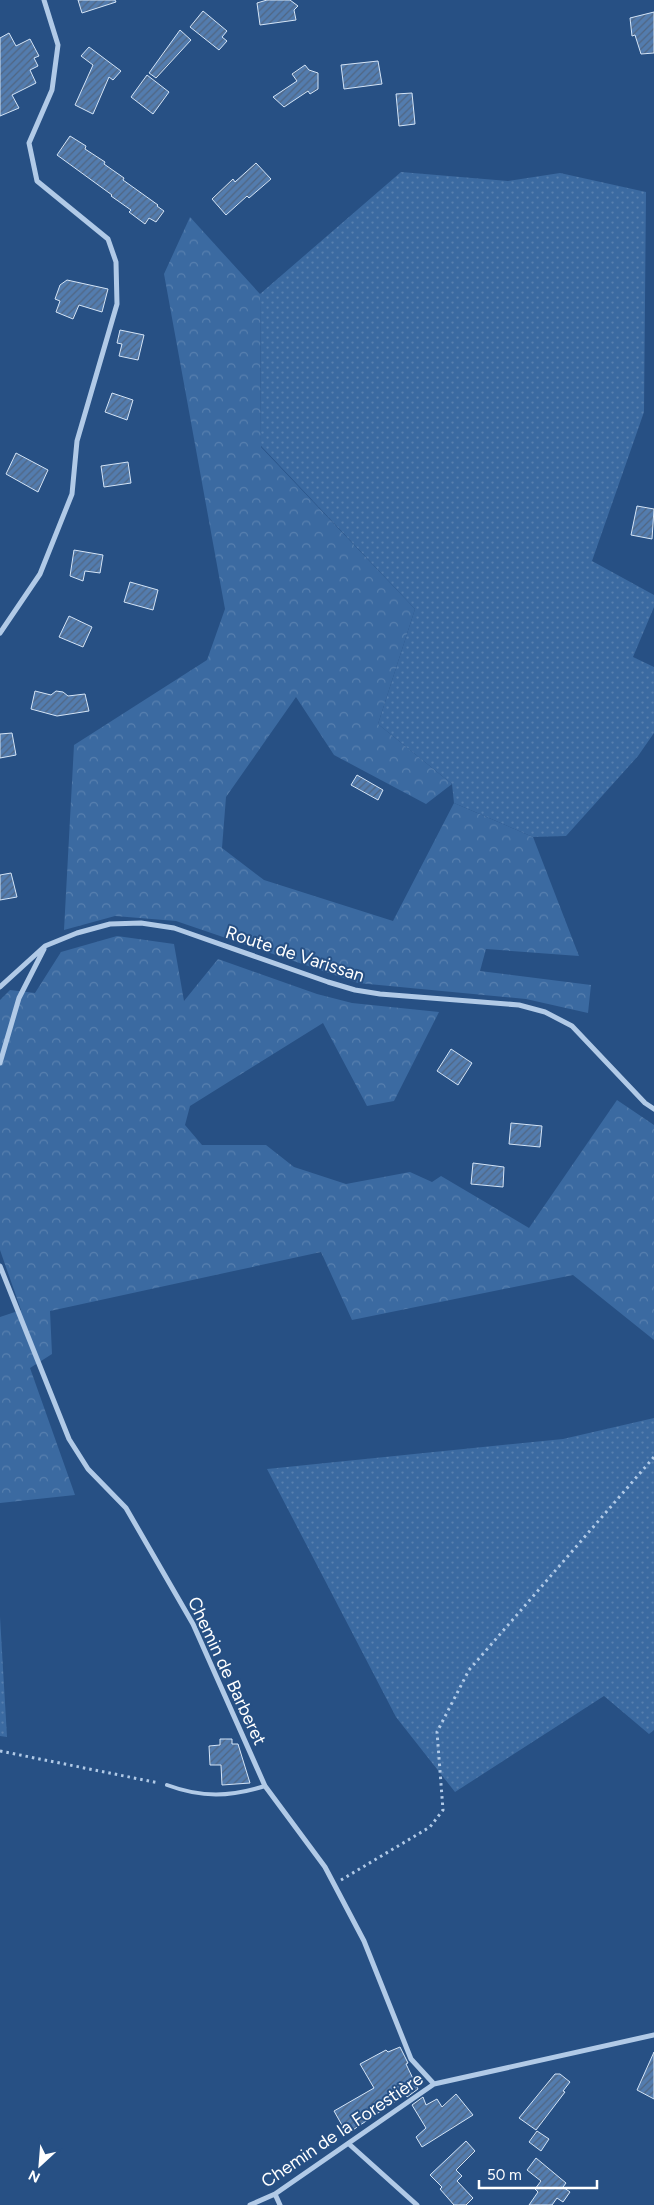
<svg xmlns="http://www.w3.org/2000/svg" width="654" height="2205" viewBox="0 0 654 2205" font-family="Figtree,sans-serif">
<defs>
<pattern id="grass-dots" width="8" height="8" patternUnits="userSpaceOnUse" patternTransform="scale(1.25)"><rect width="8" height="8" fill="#3b6aa1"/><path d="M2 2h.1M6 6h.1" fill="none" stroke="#5880af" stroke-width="1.8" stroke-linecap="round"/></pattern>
<pattern id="forest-crowns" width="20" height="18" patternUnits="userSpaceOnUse" patternTransform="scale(1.25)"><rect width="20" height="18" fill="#3b6aa1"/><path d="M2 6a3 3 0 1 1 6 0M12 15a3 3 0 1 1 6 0" fill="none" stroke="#5880af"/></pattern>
<pattern id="building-hatch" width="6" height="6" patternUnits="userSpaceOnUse" patternTransform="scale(1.25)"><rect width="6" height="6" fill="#537cae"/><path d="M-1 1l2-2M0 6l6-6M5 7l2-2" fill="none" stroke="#506682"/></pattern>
</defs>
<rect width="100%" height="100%" fill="#275084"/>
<path fill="url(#grass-dots)" d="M401 172 508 181 560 173 646 192 644 412 592 561 654 595V607L633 657 654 667V733L638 756 566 836 533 837 454 803 452 784 378 724 415 609 261 446 260 294Z
M654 1418V1730L649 1734 604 1696 455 1792 396 1717 267 1469 563 1439Z
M0 1617 7 1737 0 1736Z"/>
<path fill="url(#forest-crowns)" d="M190 217 260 294 261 447 415 609 378 724 452 784 426 804 334 755 296 697 226 797 222 848 264 880 393 921 454 803 533 837 579 956 486 949 480 971 591 985 588 1013 526 999 358 983 176 921 115 916 64 930 74 745 207 660 225 609 164 274Z
M117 936 174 944 184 1001 218 959 317 994 352 1003 439 1012 394 1101 367 1106 323 1023 190 1106 185 1125 202 1145H266L294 1167 346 1184 410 1172 432 1182 441 1176 529 1228 617 1100 654 1125V1340L573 1275 352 1320 321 1252 50 1311 52 1354 30 1368 75 1495 0 1503V1317L21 1310 0 1250V1000L10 990 35 993 61 952Z"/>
<path fill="url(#building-hatch)" stroke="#d4e4f6" d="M78 0H115L116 2 82 13Z
M267 0H290L298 6 294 10 296 20 260 25 257 3Z
M203 11 227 31 222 37 227 41 219 50 190 27Z
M654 12V53L641 54 635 35 632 36 630 18Z
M180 30 191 40 156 78 149 73Z
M9 33 16 46 30 39 39 56 34 58 38 66 30 70 36 83 12 95 19 108 0 116V38Z
M89 47 121 71 113 80 109 77 93 114 75 105 93 65 81 56Z
M378 61 382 84 344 89 341 65Z
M305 65 309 70 318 73V89L310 94 308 91 284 107 273 97 297 81 292 74Z
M147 75 169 92 153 114 131 97Z
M412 93 415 124 399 126 396 94Z
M70 136 86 146 85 149 105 162 104 164 124 178 123 180 158 205 157 206 164 211 156 222 149 218 145 224 129 212 131 210 111 196 112 195 57 155Z
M256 163 271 179 249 198 247 196 226 215 212 199 233 179 235 182Z
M67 280 108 289 102 312 79 305 73 319 56 312 60 301 55 299 60 285Z
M120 330 144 335 138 360 119 356 122 344 117 343Z
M112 393 133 400 127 420 105 412Z
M16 453 48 470 38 492 6 474Z
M128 462 131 483 104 487 101 466Z
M637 506 654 509 652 539 631 535Z
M74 550 103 555 100 573 85 571 83 581 70 576Z
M130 582 158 590 153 610 124 602Z
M69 616 92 627 83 647 59 637Z
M35 691 51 695 56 691 63 692 68 696 85 694 89 711 57 716 31 709Z
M12 733 16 755 0 758V734Z
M357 775 383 790 378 800 351 785Z
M11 873 17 897 0 900V875Z
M451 1049 472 1063 458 1085 437 1071Z
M511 1123 542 1126 540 1147 509 1144Z
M473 1163 504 1167 503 1187 471 1184Z
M220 1739H232V1744H238L250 1783 222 1785 221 1765H210L209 1746 220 1745Z
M400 2047 408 2063 406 2064 418 2089 407 2097 406 2094 347 2134 334 2111 374 2088 360 2064 386 2050 388 2052Z
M654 2052V2099L637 2090Z
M555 2074H560L570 2082 563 2091 565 2092 536 2130 519 2118Z
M456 2094 473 2115 422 2147 416 2137 426 2128 412 2105 423 2097 426 2105 437 2099 442 2107Z
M537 2131 549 2139 541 2151 529 2142Z
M466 2141 475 2151 456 2170 462 2176 457 2181 473 2198 466 2205H454L440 2189 442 2187 430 2175Z
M536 2158 566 2183 563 2187 570 2192 563 2202 557 2198 552 2205H529L538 2192 535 2189 541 2181 527 2170Z"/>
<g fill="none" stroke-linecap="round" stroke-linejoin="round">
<path stroke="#b1cae7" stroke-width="3" stroke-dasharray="2.5 4" stroke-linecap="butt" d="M0 1751 159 1783
M341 1880 430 1827 443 1810 437 1732 469 1670 654 1457"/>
<path stroke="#b1cae7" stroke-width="4" d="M167 1785C202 1798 230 1797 265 1786"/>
<path stroke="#b1cae7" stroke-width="5" d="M0 633 40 574 72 494 77 441 117 304 116 262 108 239 37 181 29 143 52 90 58 45 44 0
M0 987 45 946 77 933 110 924 141 923 174 928 328 982 355 990 380 994 519 1005 545 1012 572 1026 645 1103 654 1109
M0 1063 19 998 44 949
M0 1266 69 1439 88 1469 126 1508 193 1624 265 1786 325 1867 364 1941 411 2059 434 2084
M349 2144 417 2205
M275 2194 280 2205
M250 2205 275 2194 434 2084 654 2035"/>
</g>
<g text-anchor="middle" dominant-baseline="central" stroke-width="4" stroke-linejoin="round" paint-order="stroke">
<g font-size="18" fill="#fff" stroke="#275084">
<text transform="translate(295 954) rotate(18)">Route de Varissan</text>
<text transform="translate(227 1671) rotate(65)">Chemin de Barberet</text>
<text transform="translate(342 2130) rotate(-34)">Chemin de la Forestière</text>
</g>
</g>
<g transform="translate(40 2165) rotate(206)" stroke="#275084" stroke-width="4" paint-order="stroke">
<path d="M0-4L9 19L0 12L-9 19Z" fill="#ffffff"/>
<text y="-8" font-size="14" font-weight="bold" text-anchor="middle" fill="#ffffff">N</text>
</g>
<path d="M479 2180v8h118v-8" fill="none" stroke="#ffffff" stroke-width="2.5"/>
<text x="487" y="2180" font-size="15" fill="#ffffff" stroke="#275084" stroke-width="4" paint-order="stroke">50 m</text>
</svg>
